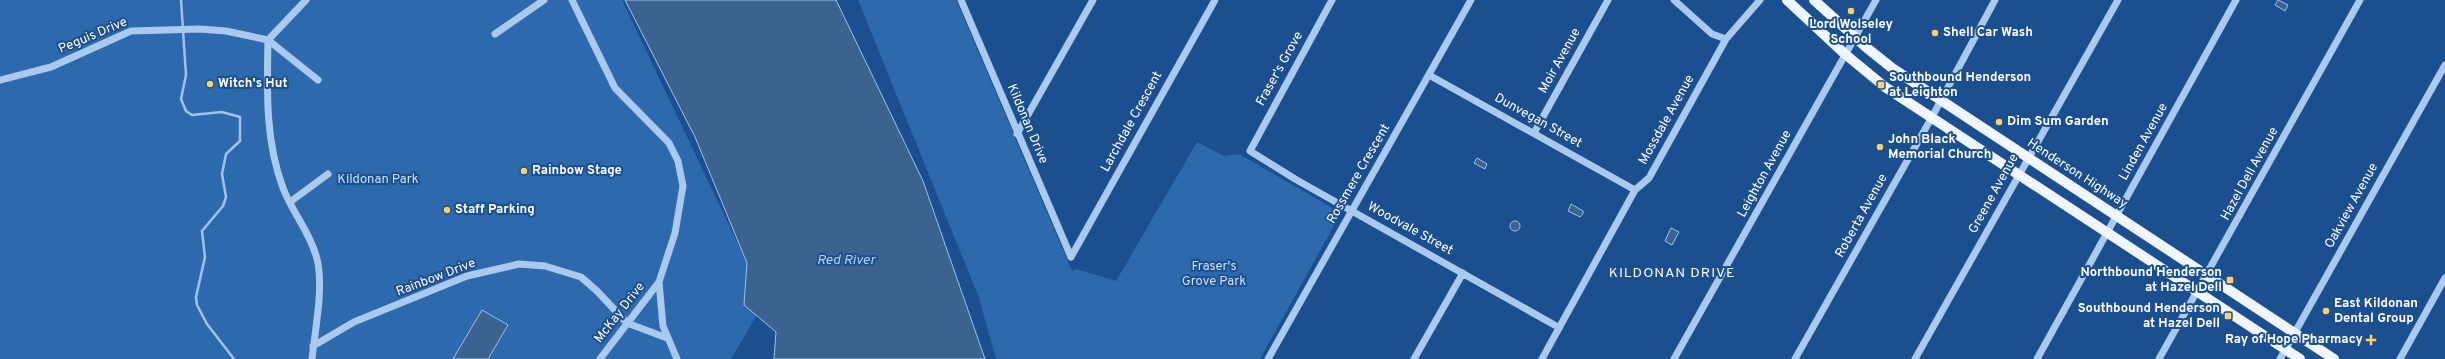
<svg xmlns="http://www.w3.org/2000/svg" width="2445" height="359" viewBox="0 0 2445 359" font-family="Overpass,sans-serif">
<rect width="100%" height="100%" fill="#1b4f8f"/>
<path fill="#2e69ad" d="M0 0H622L747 263 744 305 757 315 731 359H0Z
M858 0H956L1072 271 1077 269 1116 281 1197 142 1224 156 1239 154 1341 213 1260 359H996L979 298Z"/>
<path fill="#3c6290" stroke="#9cc4f0" d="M625 0H836L923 181 985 359H774L776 332 744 305 747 263 695 137Z
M2278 0 2288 5 2285 11 2275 5Z
M1477 158 1487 164 1485 169 1474 163Z
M1571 204 1583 211V214L1580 217 1568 211Z
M1510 226a5 5 0 1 1 10 0a5 5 0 1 1-10 0Z
M1671 228 1679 232 1672 245 1665 241Z
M482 310 508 325 488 359H453Z"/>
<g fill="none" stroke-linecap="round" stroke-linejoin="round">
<path stroke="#9cc4f0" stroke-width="2.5" d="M181 0 186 75 181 99 186 111 192 115 222 112 240 117V141L226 154 222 174 226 197 223 206 202 231 205 257 196 297 197 305 207 324 234 359"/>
<path stroke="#a9c9ee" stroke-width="7" d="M572 0 615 88 669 143 678 161 683 186 675 233 659 282 600 359
M961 0 1071 257
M1332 0 1250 151 1295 179 1558 327
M1674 0 1712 34 1726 39
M495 34 544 0
M268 40C267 90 265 140 283 188 292 212 311 234 317 259 324 287 315 330 312 359
M268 40 306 0
M1429 75 1635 190
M0 80 51 67 131 31 199 29 226 31 268 40 318 80
M1534 133 1608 0
M1017 134 1093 0
M290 202 328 174
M1071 257 1215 0
M659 282 663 326 677 359
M313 346 354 322 467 276 519 264 545 266 581 277 597 291 627 323 667 338
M1268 359 1471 0
M1414 359 1463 273
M1542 359 1635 190 1649 178 1726 39 1760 0
M1674 359 1876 0
M1795 359 1932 117 1995 0
M1915 359 2118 0
M2037 359 2236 0
M2159 359 2360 0
M2280 359 2445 65
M2400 359 2445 278"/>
<path stroke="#f0f6ff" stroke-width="10" d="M1787 0 1845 54 1885 87 2300 359
M1814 0 1867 48 1892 68 2334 359"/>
</g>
<g fill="#ffd166" stroke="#1b4f8f" stroke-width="1.5">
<circle cx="1851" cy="11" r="4"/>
<circle cx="1935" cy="33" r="4"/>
<circle cx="210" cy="84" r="4"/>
<rect x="1877" y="81" width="8" height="8" rx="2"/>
<circle cx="1999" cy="122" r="4"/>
<circle cx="1880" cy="147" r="4"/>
<circle cx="524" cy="171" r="4"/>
<circle cx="447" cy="210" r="4"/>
<rect x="2226" y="276" width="8" height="8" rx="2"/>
<circle cx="2326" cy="311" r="4"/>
<rect x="2224" y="312" width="8" height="8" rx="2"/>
<path d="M2369 334h4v4h4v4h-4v4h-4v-4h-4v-4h4z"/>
</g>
<g text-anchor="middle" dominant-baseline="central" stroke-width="4" stroke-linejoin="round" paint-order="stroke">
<g font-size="13" font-weight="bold" fill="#fff" stroke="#1b4f8f" text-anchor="start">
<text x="1851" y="25" text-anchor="middle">Lord Wolseley<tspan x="1851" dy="15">School</tspan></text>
<text x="1943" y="33">Shell Car Wash</text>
<text x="1889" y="78">Southbound Henderson<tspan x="1889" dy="15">at Leighton</tspan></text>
<text x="218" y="84">Witch's Hut</text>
<text x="2007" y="122">Dim Sum Garden</text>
<text x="1888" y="140">John Black<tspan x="1888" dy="15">Memorial Church</tspan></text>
<text x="532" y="171">Rainbow Stage</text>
<text x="455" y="210">Staff Parking</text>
<text x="2222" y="273" text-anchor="end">Northbound Henderson<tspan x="2222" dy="15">at Hazel Dell</tspan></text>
<text x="2334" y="304">East Kildonan<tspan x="2334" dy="15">Dental Group</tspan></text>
<text x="2220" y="309" text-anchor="end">Southbound Henderson<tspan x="2220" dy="15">at Hazel Dell</tspan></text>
<text x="2363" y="340" text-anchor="end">Ray of Hope Pharmacy</text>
</g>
<g font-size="13" fill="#fff" stroke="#1b4f8f">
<text transform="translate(93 36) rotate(-23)">Peguis Drive</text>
<text transform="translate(1560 61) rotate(-61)">Moir Avenue</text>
<text transform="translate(1280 69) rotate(-61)">Fraser's Grove</text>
<text transform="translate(1667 120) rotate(-61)">Mossdale Avenue</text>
<text transform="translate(1538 121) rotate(29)">Dunvegan Street</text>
<text transform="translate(1132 122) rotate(-61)">Larchdale Crescent</text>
<text transform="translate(1027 124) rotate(67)">Kildonan Drive</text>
<text transform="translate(2144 142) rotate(-61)">Linden Avenue</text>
<text transform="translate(1359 174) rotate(-60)">Rossmere Crescent</text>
<text transform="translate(1765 174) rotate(-61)">Leighton Avenue</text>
<text transform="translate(2077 174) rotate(33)">Henderson Highway</text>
<text transform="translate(2250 174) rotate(-61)">Hazel Dell Avenue</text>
<text transform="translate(1994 194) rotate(-61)">Greene Avenue</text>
<text transform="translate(2352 206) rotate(-61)">Oakview Avenue</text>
<text transform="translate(1862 216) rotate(-61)">Roberta Avenue</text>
<text transform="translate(1410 229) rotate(29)">Woodvale Street</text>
<text transform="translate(436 278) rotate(-21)">Rainbow Drive</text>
<text transform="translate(620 313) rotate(-52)">McKay Drive</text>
</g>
<g font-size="13" fill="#cfe3fa" stroke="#1b4f8f">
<text x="378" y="180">Kildonan Park</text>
<text x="1214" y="267">Fraser's<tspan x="1214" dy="15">Grove Park</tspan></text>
</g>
<g font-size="14" font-style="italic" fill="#b5d3f5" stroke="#1b4f8f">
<text x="846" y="260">Red River</text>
</g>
<g font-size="14" letter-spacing="1" fill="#fff" stroke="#1b4f8f">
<text x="1672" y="273">KILDONAN DRIVE</text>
</g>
</g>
</svg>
